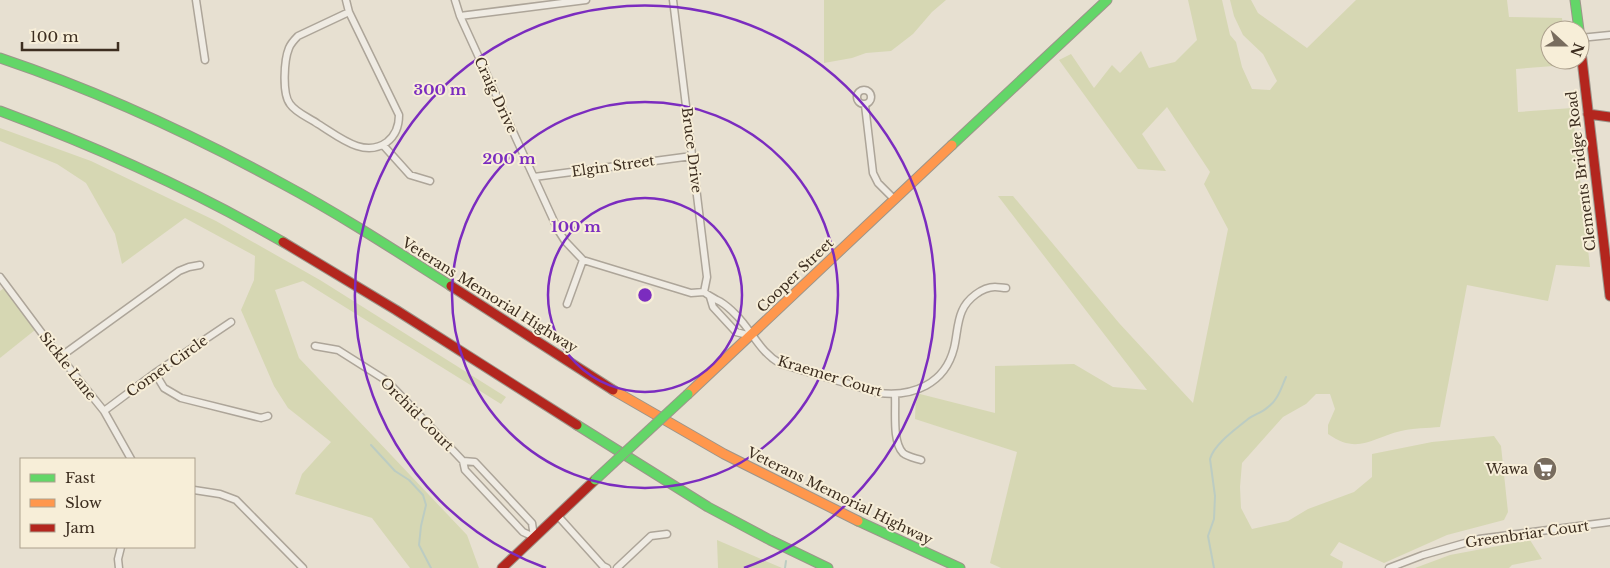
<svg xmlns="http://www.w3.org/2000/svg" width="1610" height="568" viewBox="0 0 1610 568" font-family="'Libre Baskerville',serif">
<rect width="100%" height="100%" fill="#e7e0d1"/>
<path fill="#d6d7b3" d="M824 0H946L932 12 913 34 891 51 866 53 852 58 824 63Z
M1188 0H1222L1230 35 1236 42 1242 67 1252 89 1270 90 1277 81 1263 54 1243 35 1234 16 1230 0H1251L1258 13 1307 48 1356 0H1507L1509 17 1562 18 1563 30H1550V60H1566L1567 65 1516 69 1518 112 1572 108 1590 267 1556 265 1548 301 1467 285 1440 427C1428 428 1413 428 1401 431 1371 438 1358 455 1328 434V425L1335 409 1330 394H1316L1306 404 1283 417 1242 463 1240 487 1241 508 1252 529 1288 521 1308 509 1354 492 1372 477V454L1432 442 1494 436 1501 446 1508 512 1504 520 1447 535 1384 563 1339 542 1330 555 1343 562 1342 568H1001L990 563 1017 452 915 419 916 393 995 413V366L1074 364 1113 387 1147 390 998 196H1013L1119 323 1193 403 1228 229 1204 184 1210 172 1167 107 1142 134 1166 171 1138 169 1059 60 1071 54 1094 88 1112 65 1120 73 1141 51 1149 68 1175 62 1197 40Z
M0 128 91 161 216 221 320 280 506 397 501 404 303 281 275 290 299 358 467 535 479 568H410L372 518 295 494 302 474 331 442 288 408 274 386 241 310 254 280 255 256 185 218 122 264 115 234 86 183 57 164 0 141Z
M4 288 35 330 0 358V291Z
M717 540 782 568H718Z
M1530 540 1542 559 1512 565 1509 568H1415L1450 555Z"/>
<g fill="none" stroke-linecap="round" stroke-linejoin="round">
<path stroke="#bcccc2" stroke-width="2" d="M371 445 395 471 409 480 423 495 426 505 421 526 419 545 431 568
M785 568 786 561
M1214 568 1208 536 1214 519 1215 496 1210 459C1214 444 1236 429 1248 419 1254 414 1262 413 1268 407 1278 400 1281 388 1286 377"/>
<g stroke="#ada599" stroke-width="9">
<path id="street" d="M196 0 205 60
M346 0 349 12 399 115C399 126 396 135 387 142 364 159 338 136 318 124 310 118 296 113 290 104 282 94 284 60 289 48 291 43 294 40 298 36L349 12
M455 0 460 16 558 230 565 241 583 260 691 293 704 292
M673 0 707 277 704 292C709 296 712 297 717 300 726 304 738 316 744 324 756 339 763 354 781 364L879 393C913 397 945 384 954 348 957 336 957 322 962 311 967 299 982 287 995 287 998 287 1003 288 1006 288
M460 16 586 0
M1580 38 1610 35
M857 97a7 7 0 1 1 14 0a7 7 0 1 1-14 0Z
M865 105 873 173 878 183 894 199
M383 145 410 175 430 181
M534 177 692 156
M0 277 50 344 104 411 131 459
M710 297 713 307 736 332 751 336
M567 304 583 260
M315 346 338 350 387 381 463 461 465 470 523 532 534 537
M60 357 179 271 189 267 200 265
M155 373 164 388 181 398 261 418 268 416
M895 395C896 410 892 442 903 453 908 457 915 458 921 460
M104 411 155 373 231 322
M463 461 475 462 532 523 534 537
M194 490 220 494 236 500 303 568
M558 516 603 566 607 568
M119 568 118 559 121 547
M617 568 651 536 667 534
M1389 568 1423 555 1479 539 1610 522"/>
</g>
<g stroke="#9c958a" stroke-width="11">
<path id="fast" d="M1575 0 1579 30
M0 58C95 90 195 136 283 184 341 215 396 251 451 286
M0 111C97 147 193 190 283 242
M952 145 1107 0
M577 425 708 507 770 540 828 568
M858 521 960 568"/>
</g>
<g stroke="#9c958a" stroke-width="11">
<path id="slow" d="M613 390 724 454 858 521
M688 394 952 145"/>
</g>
<g stroke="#9c958a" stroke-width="11">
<path id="jam" d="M1580 43 1610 296
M1588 114 1610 117
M283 242 396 310 577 425
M451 286 613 390
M502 568 595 480"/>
</g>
<use href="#street" stroke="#efebe3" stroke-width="6"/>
<use href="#fast" stroke="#63d668" stroke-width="9"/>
<use href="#slow" stroke="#ff974d" stroke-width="9"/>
<use href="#jam" stroke="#b3261e" stroke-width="9"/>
<g stroke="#9c958a" stroke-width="11" stroke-linecap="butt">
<path id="fast-bridge" d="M595 480 688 394"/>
</g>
<use href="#fast-bridge" stroke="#63d668" stroke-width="9"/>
</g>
<g fill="none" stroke="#7b2cbf" stroke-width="2.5">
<circle cx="645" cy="295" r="97"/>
<circle cx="645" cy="295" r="193"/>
<path d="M546 568A290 290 0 1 1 744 568"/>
</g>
<defs>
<g id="supermarket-disc" transform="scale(1.25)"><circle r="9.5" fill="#786c5e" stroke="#f7eed8"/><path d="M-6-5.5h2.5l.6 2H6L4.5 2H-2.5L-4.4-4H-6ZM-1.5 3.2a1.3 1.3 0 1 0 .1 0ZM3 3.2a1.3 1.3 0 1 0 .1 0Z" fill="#fff"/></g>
</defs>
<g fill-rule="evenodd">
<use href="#supermarket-disc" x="1545" y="469"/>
</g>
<g text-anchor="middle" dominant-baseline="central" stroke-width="4" stroke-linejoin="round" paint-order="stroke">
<g font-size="14" fill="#3d2e20" stroke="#f7eed8">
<text transform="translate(496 95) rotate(65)">Craig Drive</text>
<text transform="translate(692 150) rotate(83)">Bruce Drive</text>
<text transform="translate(613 166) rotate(-8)">Elgin Street</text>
<text transform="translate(1581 171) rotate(-97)">Clements Bridge Road</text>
<text transform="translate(795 275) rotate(-44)">Cooper Street</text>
<text transform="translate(490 295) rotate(32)">Veterans Memorial Highway</text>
<text transform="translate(68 366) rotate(52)">Sickle Lane</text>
<text transform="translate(167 366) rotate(-35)">Comet Circle</text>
<text transform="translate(830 376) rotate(17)">Kraemer Court</text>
<text transform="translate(417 414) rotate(45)">Orchid Court</text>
<text transform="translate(840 496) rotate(26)">Veterans Memorial Highway</text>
<text transform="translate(1527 534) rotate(-8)">Greenbriar Court</text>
</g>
<g font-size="14" fill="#3d2e20" stroke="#f7eed8" text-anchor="end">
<text x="1528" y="469">Wawa</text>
</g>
</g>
<circle cx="645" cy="295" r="8" fill="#7b2cbf" stroke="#f7eed8" stroke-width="2.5"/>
<g font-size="15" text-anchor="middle" font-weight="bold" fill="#7b2cbf" stroke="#f7eed8" stroke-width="4" stroke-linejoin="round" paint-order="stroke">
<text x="440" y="95">300 m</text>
<text x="509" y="164">200 m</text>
<text x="576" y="232">100 m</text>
</g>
<rect x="20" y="458" width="175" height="90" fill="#f7eed8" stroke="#ada18e"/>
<rect x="30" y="474" width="25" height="8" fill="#63d668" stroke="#ada18e"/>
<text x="65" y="483" font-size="15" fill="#3d2e20">Fast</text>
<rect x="30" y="499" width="25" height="8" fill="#ff974d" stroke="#ada18e"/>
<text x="65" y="508" font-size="15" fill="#3d2e20">Slow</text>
<rect x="30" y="524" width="25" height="8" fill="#b3261e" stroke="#ada18e"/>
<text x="65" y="533" font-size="15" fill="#3d2e20">Jam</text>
<g transform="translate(1565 45) rotate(111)"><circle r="24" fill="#f7eed8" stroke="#ada18e"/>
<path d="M0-4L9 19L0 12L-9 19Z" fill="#786c5e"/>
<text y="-8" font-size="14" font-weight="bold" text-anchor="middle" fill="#3d2e20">N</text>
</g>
<path d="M22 42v8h96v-8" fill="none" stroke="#3d2e20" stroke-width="2.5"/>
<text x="30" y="42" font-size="15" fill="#3d2e20" stroke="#f7eed8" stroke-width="4" paint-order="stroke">100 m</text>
</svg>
